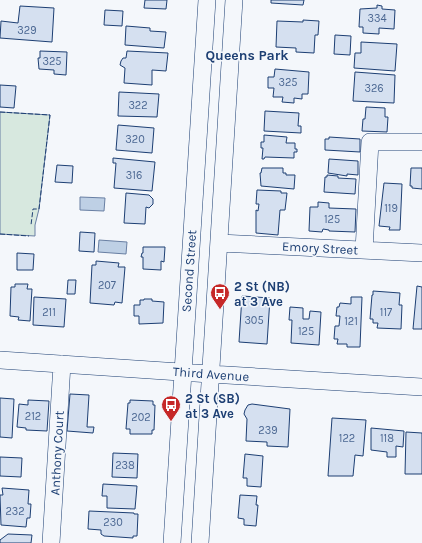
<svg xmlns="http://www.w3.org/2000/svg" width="422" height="543" viewBox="0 0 422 543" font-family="Karla,sans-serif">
<rect width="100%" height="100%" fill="#f4f7fb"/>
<path fill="#d7e8df" stroke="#687fa3" d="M0 112 50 115 39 209 35 225V236L0 234Z"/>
<path fill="#bed0e5" stroke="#687fa3" d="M80 197 105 198 104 211 80 210Z
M99 240 127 242 126 254 98 252Z"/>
<path fill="#d5e0f0" stroke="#1d3f73" d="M145 0H167L166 9 144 8Z
M271 0H304L303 5 271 3Z
M377 5 382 6V9L395 10 394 29 379 28V34L363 33V27H359L360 9 377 8Z
M20 6 54 8 52 42 0 38 1 21 18 23Z
M105 10 123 11 122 26 104 25Z
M303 20 319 21 318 35H315L314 53 296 52V48L276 47 277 21 303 22Z
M126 26 150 28V31L166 32 164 48 125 45Z
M335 35 351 36 350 55 334 54Z
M361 42 397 44 395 71 354 68 355 53H361Z
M40 51 67 52 66 75 54 74V70L39 69 38 58H40Z
M127 51 168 53 166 71 152 70V85L124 83 125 68 120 65 121 61 123 58H126Z
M275 69 309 72 308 94H302V99L294 98V103L282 102 283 97H273L274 88H268V77H274Z
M355 72 395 75 394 103 353 101Z
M0 85 16 86 14 108 0 107Z
M119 92 159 94 157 117 118 116Z
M366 107 385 108V117H388L387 132 362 131 363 119H365Z
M265 111 299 113 298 126H301V133L264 131Z
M118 125 154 128 152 153 116 150Z
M264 135 287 137 286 143H295V149H297V152H294V158L265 157 264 159H262L263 148H261V142H264Z
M329 137 360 139V152L325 150V139H329Z
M113 158 155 162 152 191 114 188 116 163H113Z
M329 159 358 161V175L347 174V176L328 173Z
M57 165 73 166 72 183 55 182Z
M262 168H283V173H286V175H295L294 189 261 186 260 173H261Z
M411 168H422V189L412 188V186H410Z
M327 175 338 176V178L356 179 355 194 324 192 325 177H327Z
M384 183 402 184 400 230H389L390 227 379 226Z
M257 190 281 191V193H287L285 210H280L278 235 256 233V210L258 211 259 204H256Z
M126 193 149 195 153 199V204L149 208 146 207 145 224 124 223Z
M318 202 329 203V208L356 209 355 232 329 231V230L323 229 322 232 309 231 310 207H318Z
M80 232 95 233 94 252 79 251Z
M143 247H165L164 262 161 261V270L143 269V257H141L142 253H143Z
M17 253 34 254 33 270H17Z
M96 261 119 263 118 267H125L122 303 115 302 114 305 90 303 92 265H96Z
M68 280H76L75 294H67Z
M15 284H28L27 289H32L30 321 18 320 19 317 10 316 11 287H15Z
M417 286 422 287V329H413Z
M373 291 400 293 399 305H402L401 329 377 328 378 323H373V319H370L372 295H373Z
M242 296 270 298 267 344 239 342Z
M34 297 66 299 64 327 33 325Z
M351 297H362L360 347H347V344H337L338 339H334L335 326H339L340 316H336L337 307H339L340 303 351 304Z
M144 299H152V301L164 302 163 323 139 324V316H134V305H140V300H144Z
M290 307 303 308V319H309L310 311 321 312 319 345 291 343 292 320H289Z
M70 394 89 395 87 427H94L93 433 67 431Z
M0 398 14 399 12 438 0 437Z
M28 400 49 401 47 431 26 430V428L17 427 19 404 28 405Z
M130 400 153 401V405H155L154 430H152V434H130V429H126L128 403H130Z
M252 404 290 409 288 447 267 446V442L246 441 247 419 244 414 245 410 248 405Z
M332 418 366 420 363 456 355 455 353 476H328Z
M371 428 404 431 403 447 396 446V457H387V452L371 450Z
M406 432 422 433V474H405Z
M113 453 138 454 137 478 112 477Z
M245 454 263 456 261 487 247 486V478H243Z
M0 457 22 458 21 477 0 476Z
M103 484 137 486 135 509 107 508V496H102Z
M2 488 29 490 28 504H31L30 518H27L26 527 1 525 0 495H3Z
M240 495 257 496 256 505H258L256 526 244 525V519L238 518Z
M89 511 134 513V514H138L137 536H133V538L104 536 101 534V530L88 529Z
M8 534 32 535 31 543H0V540Z"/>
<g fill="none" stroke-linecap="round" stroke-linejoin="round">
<g stroke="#1d3f73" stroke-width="18">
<path id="minor" d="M219 243 422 253
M364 250 370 142H422
M0 360 210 374 422 387
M51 543 62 364
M172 543 207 0
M200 543 234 0"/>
</g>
<use href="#minor" stroke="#f4f7fb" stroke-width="17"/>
<path stroke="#1d3f73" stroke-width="1" stroke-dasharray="5 2" stroke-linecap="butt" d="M0 112 50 115 39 209H33L31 225
M0 234 29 236"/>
</g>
<defs>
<g id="bus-pin" transform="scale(1)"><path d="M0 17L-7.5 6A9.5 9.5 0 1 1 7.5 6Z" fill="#c62828" stroke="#f4f7fb"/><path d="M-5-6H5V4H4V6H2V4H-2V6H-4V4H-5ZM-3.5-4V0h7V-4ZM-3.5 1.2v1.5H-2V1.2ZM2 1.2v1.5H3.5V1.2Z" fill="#fff"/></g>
</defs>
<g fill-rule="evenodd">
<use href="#bus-pin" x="220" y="293"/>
<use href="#bus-pin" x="171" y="405"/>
</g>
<g text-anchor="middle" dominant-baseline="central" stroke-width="3" stroke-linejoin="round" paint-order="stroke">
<g font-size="11" fill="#4b6792">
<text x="377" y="18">334</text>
<text x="27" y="30">329</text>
<text x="52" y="61">325</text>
<text x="288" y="82">325</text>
<text x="374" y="88">326</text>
<text x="138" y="105">322</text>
<text x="135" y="139">320</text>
<text x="134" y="175">316</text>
<text x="391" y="208">119</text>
<text x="332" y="219">125</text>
<text x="107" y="285">207</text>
<text x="49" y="312">211</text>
<text x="386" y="312">117</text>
<text x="254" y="320">305</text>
<text x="351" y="321">121</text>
<text x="306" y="331">125</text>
<text x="33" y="416">212</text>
<text x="141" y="417">202</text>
<text x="268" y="430">239</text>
<text x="347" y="438">122</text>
<text x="387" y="438">118</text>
<text x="125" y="465">238</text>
<text x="15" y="511">232</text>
<text x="113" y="522">230</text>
</g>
<g font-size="13" fill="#1d3f73" stroke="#f4f7fb">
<text transform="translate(320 248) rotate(3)">Emory Street</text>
<text transform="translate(189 271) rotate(-86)">Second Street</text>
<text transform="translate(211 374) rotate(4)">Third Avenue</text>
<text transform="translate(57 453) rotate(-87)">Anthony Court</text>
</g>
<g font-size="13" font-weight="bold" fill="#1d3f73" stroke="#f4f7fb" text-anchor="start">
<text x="234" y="286">2 St (NB)<tspan x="234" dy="15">at 3 Ave</tspan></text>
<text x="185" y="398">2 St (SB)<tspan x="185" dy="15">at 3 Ave</tspan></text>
</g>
<g font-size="14" font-weight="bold" fill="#1d3f73" stroke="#f4f7fb">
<text x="247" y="55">Queens Park</text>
</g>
</g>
</svg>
